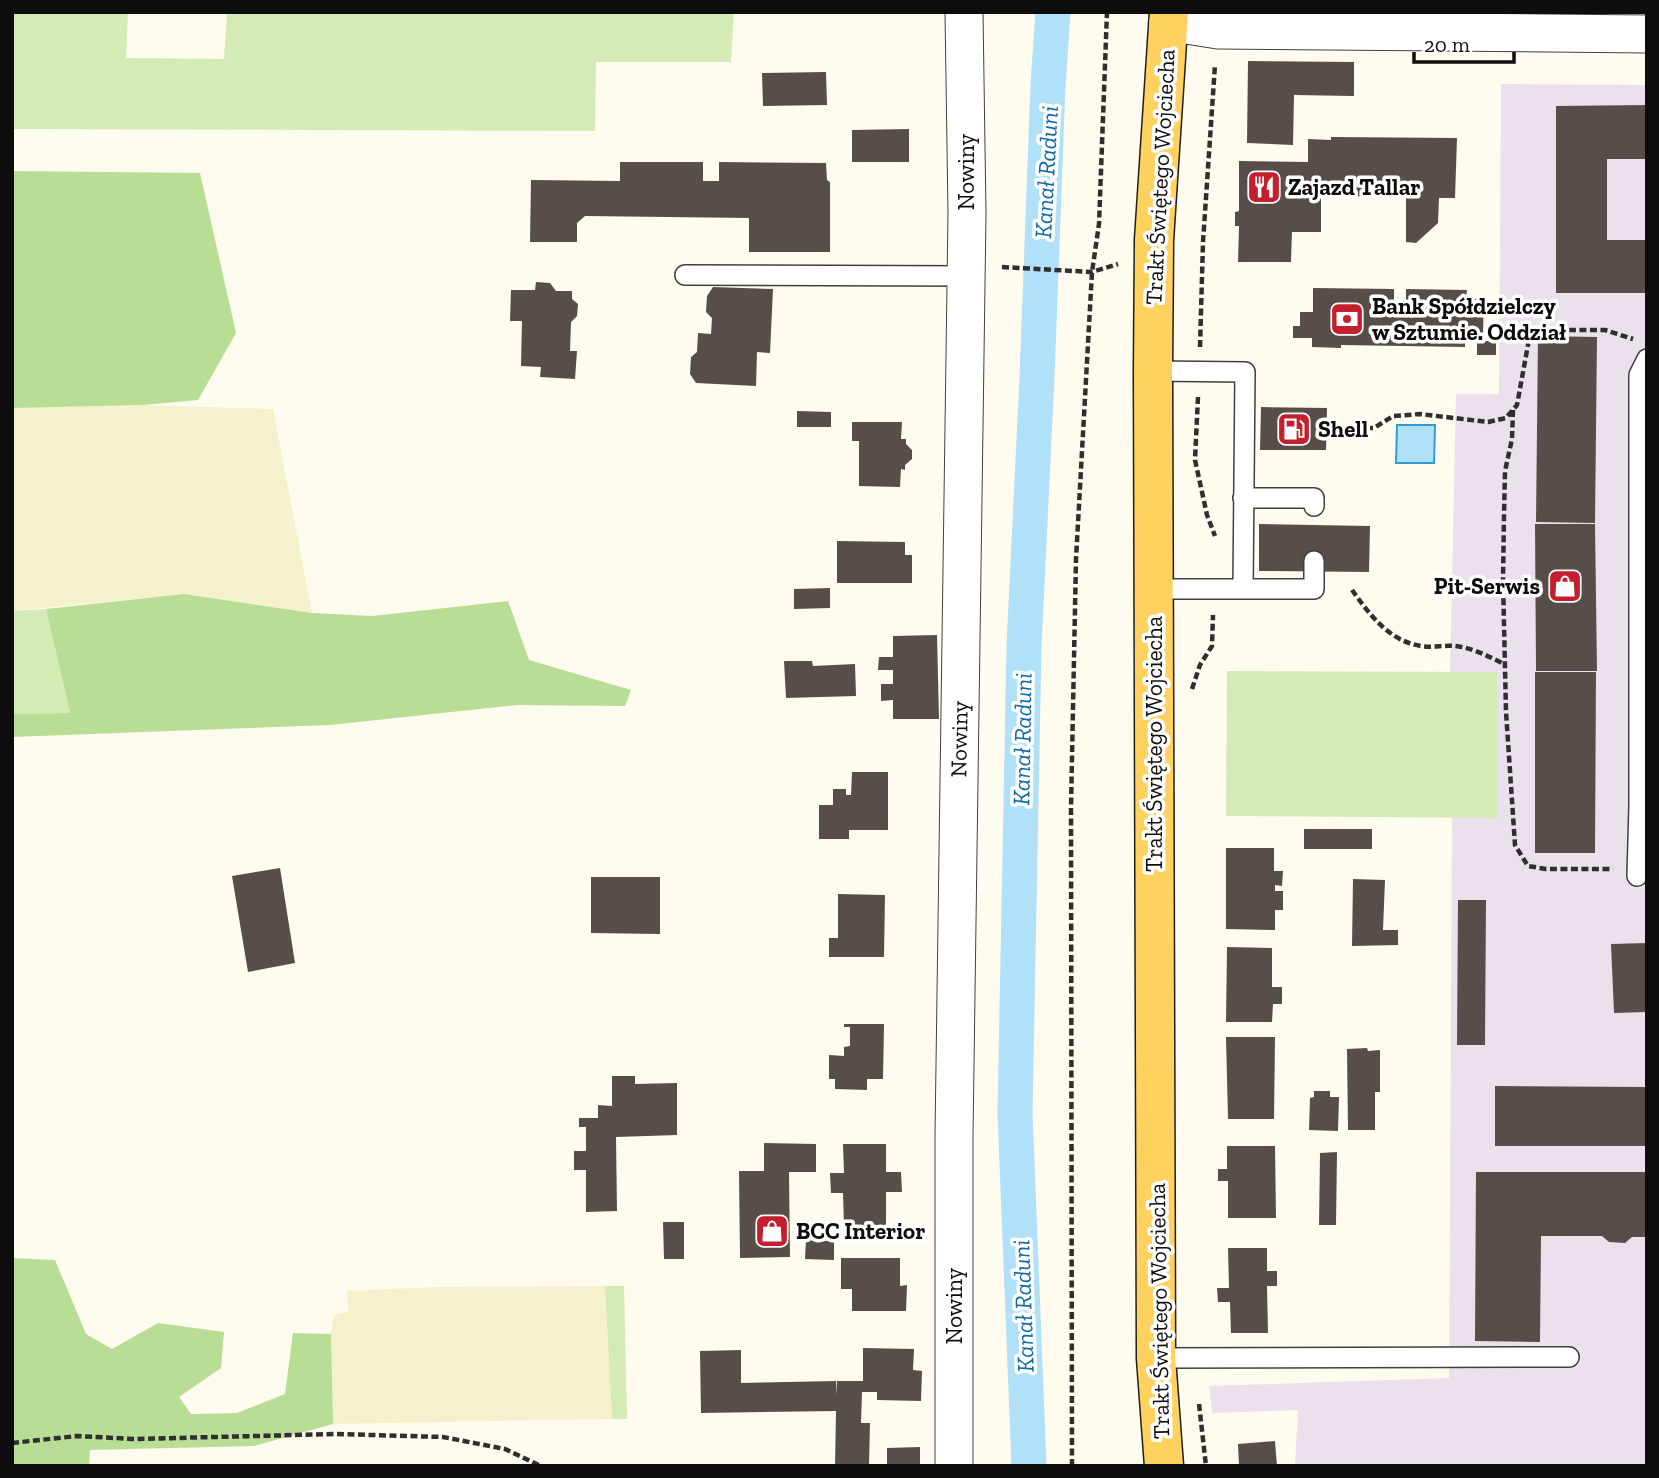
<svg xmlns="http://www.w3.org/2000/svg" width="1659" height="1478" viewBox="0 0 1659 1478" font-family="'Zilla Slab',serif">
<rect width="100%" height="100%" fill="#fffbee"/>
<path fill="#ebe1ed" d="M1501 84 1647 85V1466H1295L1298 1410 1212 1413 1209 1386 1449 1378 1452 817H1497V673L1450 672 1456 394H1499Z"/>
<path fill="#f6f1cd" d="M143 405 273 409 312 613 184 594 12 611V408Z
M605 1286 612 1419 333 1424 331 1334 334 1315 348 1312 347 1291 436 1287Z"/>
<path fill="#d4ebb6" d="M12 12H128L126 58 224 59 227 12H734L731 62H596L595 131 12 129Z
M46 609 70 713 12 714V611Z
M1227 671 1497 672V818L1226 816Z
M605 1286H624L627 1419H612Z"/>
<path fill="#b8dd94" d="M12 171 200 173 236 333 198 400 143 405 12 408Z
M184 594 312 613 372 616 508 601 529 660 631 690 625 706 517 705 330 725 12 737V714L70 713 46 609Z
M12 1258 55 1260 86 1334 112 1349 158 1323 224 1332 221 1368 179 1397 191 1414 237 1413 285 1394 293 1333 331 1334 333 1424 254 1446 90 1450 89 1466H12Z"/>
<path fill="#b0e1f9" stroke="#339ad4" stroke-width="2" d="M1397 425H1435L1434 463H1396Z"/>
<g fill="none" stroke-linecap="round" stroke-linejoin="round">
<path stroke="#b0e1f9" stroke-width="35" d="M1029 1466 1015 1113 1024 646 1037 377 1048 85 1053 12"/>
</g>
<path fill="#574e49" d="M1248 61 1354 62V96L1294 95 1293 145 1247 143Z
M826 72 827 105 763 106 762 73Z
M1647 105V159H1607V240H1647V293H1556V106Z
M909 129V162H852V130Z
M1331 137 1457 138 1455 198H1439L1438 223 1416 243 1406 242V197L1321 196V232H1292L1291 262H1238L1239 226H1235V212L1239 211V161L1308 162V139L1331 140Z
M620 162H703V181H719V162L826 163 827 180 830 182V252H749V218L585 216 577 223V242H530L531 180 620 181Z
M536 282 550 283 556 291H572V299L578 304 577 316 571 322 570 351H577L575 379 540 377 541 367 521 366 522 321H510L511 290H535Z
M713 287 773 289 770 353 757 352 756 386 696 383 690 374 691 357 697 352 698 333 711 334 712 318 706 312 707 296Z
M1313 288 1394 289V309H1406V289L1467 290 1466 299H1484L1483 333H1465V347L1341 345V348L1312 347V338H1293V326H1300V312H1313Z
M1538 336 1597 337 1595 523 1536 522Z
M1477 341H1496V355H1477Z
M1261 407 1327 408 1326 450H1260Z
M797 411 831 412V427H797Z
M852 422H902L901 439H906V444L912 450V459L905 465V470L901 469 900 487 859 486V441H852Z
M1259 524 1370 526 1369 572 1259 571Z
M1535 524H1595L1597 671H1536Z
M837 541 905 542V555H912V583H837Z
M830 588V608L794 609V589Z
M937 635 939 719H893V700L881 701V684H893V670H878L879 657H893V636Z
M784 661H812L813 666 855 664 856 696 786 698Z
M1535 672H1596L1595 853H1535Z
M852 772H888V830H849V839H819V805H833V789H846V795H851Z
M1304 829H1372V849H1304Z
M1226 848H1274V871H1283L1282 886 1275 885V891H1283V910H1275V930L1226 929Z
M280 868 295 963 248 972 232 876Z
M591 877H660V934L591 933Z
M1353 879 1385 880 1383 930H1398V945L1352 946Z
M838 894 885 895 884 957H829V938H838Z
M1458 900H1486L1485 1045H1457Z
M1647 943V1012L1614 1013 1611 944Z
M1227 947 1272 948V987H1282V1004H1273L1272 1022H1226Z
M844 1024H884L883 1079H867V1090L835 1089V1079H829V1055L844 1056V1047L850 1046V1027H844Z
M1226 1037H1275L1274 1119H1228Z
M1367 1048 1368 1051 1380 1050V1092H1375V1130H1348L1347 1049Z
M612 1076H635V1084L677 1083V1135L616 1137 617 1211 586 1212V1170H574V1151H586V1127H579V1118H598V1105L612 1106Z
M1495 1086 1647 1087V1146H1495Z
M1314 1091H1330V1097H1339L1338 1131 1309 1130 1310 1098 1314 1097Z
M764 1143 816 1144V1172H789L790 1257 740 1258 739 1171H764Z
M843 1144H886V1172H901L902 1192H886V1225H844L843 1193H831L830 1173H844Z
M1227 1146H1275L1276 1218H1228V1181H1218V1169H1227Z
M1337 1152 1336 1225H1319L1320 1153Z
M1476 1172H1647V1237H1632L1625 1243 1609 1242 1602 1236H1541L1540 1342 1475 1341Z
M663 1222H684V1259H664Z
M806 1240 834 1241V1260L805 1259Z
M1228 1248H1267V1271H1277V1286H1267L1268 1333H1231L1230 1302H1218L1217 1288H1229Z
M841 1258H900V1286L907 1285 906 1311H852V1289H841Z
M863 1348 914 1349 913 1370 922 1371 921 1401 877 1400V1392H862L861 1423H870L869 1466H835L836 1411 701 1413 700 1351 741 1350V1383L836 1381 837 1395V1381H863Z
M1275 1441 1277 1466H1239L1238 1444Z
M920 1447V1466H887V1448Z"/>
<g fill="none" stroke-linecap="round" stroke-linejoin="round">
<g stroke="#404040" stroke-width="22">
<path id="service" d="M685 275 966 276
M1647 359 1639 375V805H1647
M1153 371 1245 372 1243 589
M1243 498H1314V506
M1153 589H1314V561
M1637 876 1639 805
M1156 1358 1569 1357"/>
</g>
<g stroke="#404040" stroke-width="39">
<path id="minor" d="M1168 22 1218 30 1647 34
M954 1466V1136L967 214 964 12"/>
</g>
<g stroke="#1e1e1e" stroke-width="41">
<path id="primary" d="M1164 1466 1156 1358 1153 371 1154 240 1169 12"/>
</g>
<path stroke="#2f2f2f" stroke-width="4.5" stroke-dasharray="7 3.5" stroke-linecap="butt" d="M1002 267 1092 272 1118 264
M1200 347 1203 242 1215 65
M1198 397 1195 460 1207 515 1215 536
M1513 410 1512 439 1505 471 1504 516 1503 580 1506 712 1515 845 1528 866 1546 869H1613
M1345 428H1374L1393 416 1420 414 1488 422 1506 418 1517 405 1530 334 1550 330H1605L1633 339
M1352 590C1370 615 1389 641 1421 646 1432 648 1443 645 1454 646 1471 647 1490 657 1504 664
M1192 689 1200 665 1212 646 1213 615
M1199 1404 1206 1466
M12 1443 77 1436 134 1439 337 1434 443 1437 505 1449 541 1466
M1072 1466 1071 808 1076 559 1092 272 1099 224 1107 12"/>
<use href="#service" stroke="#fff" stroke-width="19"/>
<use href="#minor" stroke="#fff" stroke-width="37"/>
<use href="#primary" stroke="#ffd15e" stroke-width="38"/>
</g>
<defs>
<g id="restaurant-square" transform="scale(1.75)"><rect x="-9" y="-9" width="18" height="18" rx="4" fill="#c41f2d" stroke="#fff"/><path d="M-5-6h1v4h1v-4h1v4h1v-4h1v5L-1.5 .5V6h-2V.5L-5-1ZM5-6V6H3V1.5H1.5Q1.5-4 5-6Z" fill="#fff"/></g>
<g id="bank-square" transform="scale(1.75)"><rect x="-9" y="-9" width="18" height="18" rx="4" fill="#c41f2d" stroke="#fff"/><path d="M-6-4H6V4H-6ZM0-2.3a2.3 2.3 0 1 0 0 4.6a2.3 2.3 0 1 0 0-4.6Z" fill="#fff"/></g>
<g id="fuel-square" transform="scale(1.75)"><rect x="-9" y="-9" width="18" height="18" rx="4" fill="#c41f2d" stroke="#fff"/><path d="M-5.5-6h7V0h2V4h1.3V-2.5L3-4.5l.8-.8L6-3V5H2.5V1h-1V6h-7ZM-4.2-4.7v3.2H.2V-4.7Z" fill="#fff"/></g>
<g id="shop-square" transform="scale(1.75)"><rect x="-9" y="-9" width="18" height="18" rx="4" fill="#c41f2d" stroke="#fff"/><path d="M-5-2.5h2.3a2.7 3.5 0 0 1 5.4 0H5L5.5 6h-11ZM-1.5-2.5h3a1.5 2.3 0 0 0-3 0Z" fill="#fff"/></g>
</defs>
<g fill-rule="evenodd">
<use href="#restaurant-square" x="1264" y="187"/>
<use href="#bank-square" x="1347" y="319"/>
<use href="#fuel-square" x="1294" y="429"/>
<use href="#shop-square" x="1565" y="586"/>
<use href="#shop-square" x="772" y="1231"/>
</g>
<g text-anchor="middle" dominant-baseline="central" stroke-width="7" stroke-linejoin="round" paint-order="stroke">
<g font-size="23" fill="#0d0d0d" stroke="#fff">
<text transform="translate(966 172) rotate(-90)">Nowiny</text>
<text transform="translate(1160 177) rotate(-87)">Trakt Świętego Wojciecha</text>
<text transform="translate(959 739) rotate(-89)">Nowiny</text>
<text transform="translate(1154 744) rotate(-90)">Trakt Świętego Wojciecha</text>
<text transform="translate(954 1306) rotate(-90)">Nowiny</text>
<text transform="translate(1159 1311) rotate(-91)">Trakt Świętego Wojciecha</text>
</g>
<g font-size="23" font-weight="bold" fill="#0d0d0d" stroke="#fff" text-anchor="start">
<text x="1288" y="187">Zajazd Tallar</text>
<text x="1372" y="306">Bank Spółdzielczy<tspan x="1372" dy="26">w Sztumie. Oddział</tspan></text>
<text x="1318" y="429">Shell</text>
<text x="1540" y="586" text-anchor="end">Pit-Serwis</text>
<text x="796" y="1231">BCC Interior</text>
</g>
<g font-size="24" font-style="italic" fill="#116aa5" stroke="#fff">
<text transform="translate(1046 172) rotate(-87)">Kanał Raduni</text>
<text transform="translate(1022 739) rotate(-89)">Kanał Raduni</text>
<text transform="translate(1023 1306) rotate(-92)">Kanał Raduni</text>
</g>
</g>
<rect width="1659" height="1478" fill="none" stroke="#0d0d0d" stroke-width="28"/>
<path d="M1414 52v10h100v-10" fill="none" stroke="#0d0d0d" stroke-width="3.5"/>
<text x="1424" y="52" font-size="21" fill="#0d0d0d" stroke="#ffffff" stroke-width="5" paint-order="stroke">20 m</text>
</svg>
